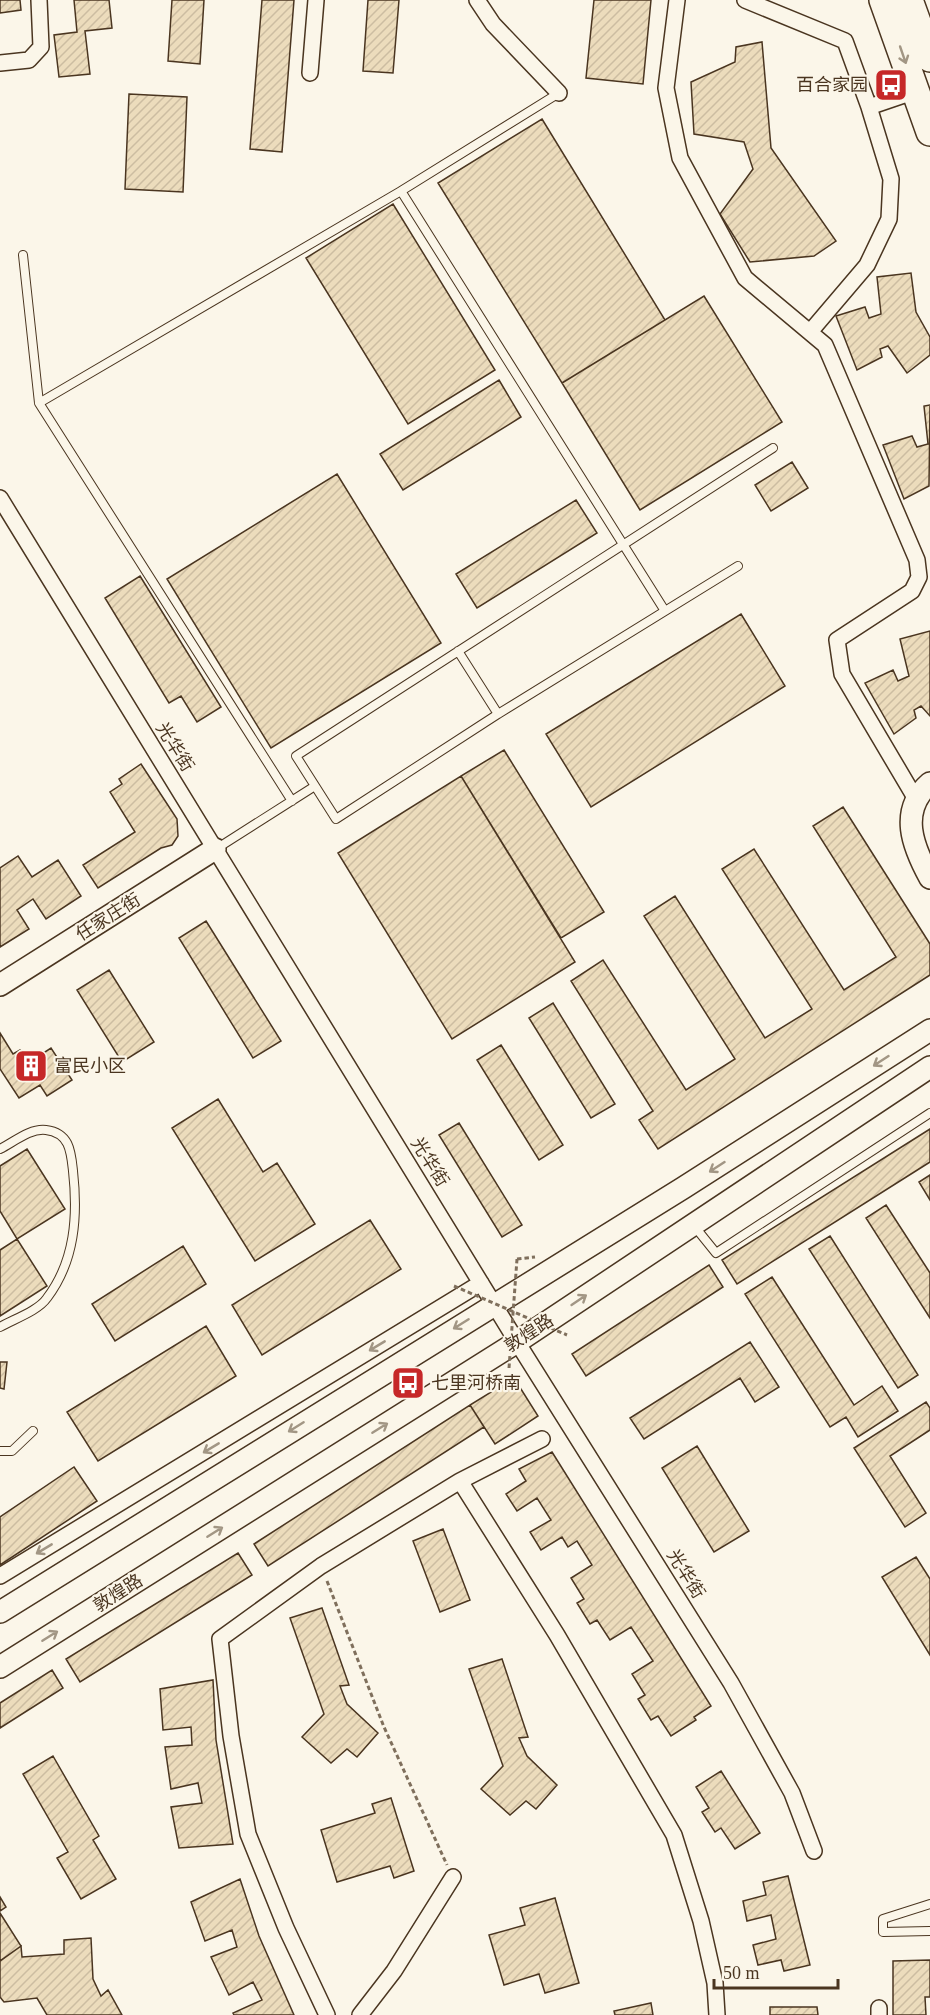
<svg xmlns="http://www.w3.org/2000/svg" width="930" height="2015" viewBox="0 0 930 2015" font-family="'Times New Roman','Noto Sans SC',serif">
<defs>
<pattern id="building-hatch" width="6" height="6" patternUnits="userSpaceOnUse" patternTransform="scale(1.5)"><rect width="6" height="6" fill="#ecdcbc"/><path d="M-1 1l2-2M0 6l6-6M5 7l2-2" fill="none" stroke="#ccbda1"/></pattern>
</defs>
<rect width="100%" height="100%" fill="#fbf6e9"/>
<path fill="url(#building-hatch)" stroke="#4a3520" stroke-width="1.5" d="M0 0H20L21 10 0 13Z
M74 0H109L112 28 85 31 90 74 59 77 54 35 77 32Z
M172 0H204L200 64 168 61Z
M262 0H294L282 152 250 149Z
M368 0H399L393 73 363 71Z
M594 0H651L643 84 586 78Z
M762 42 771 148 836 241 814 256 750 262 720 214 753 169 744 142 694 134 691 82 735 62 736 47Z
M129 94 187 97 183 192 125 189Z
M542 119 665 320 562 383 438 183Z
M393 204 495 370 408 424 306 258Z
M911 273 916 312 930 337V355L907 373 888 346 880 349 882 357 857 370 836 316 865 307 869 318 881 314 877 277Z
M704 296 782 422 640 510 562 383Z
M499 380 521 417 403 490 380 454Z
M930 405 929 486 904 499 883 445 912 436 917 447 928 444 924 406Z
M792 462 808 488 771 511 755 485Z
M337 474 441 643 271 748 167 579Z
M576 500 597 533 477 608 456 574Z
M140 576 221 707 197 722 181 696 169 703 105 598Z
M741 614 785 686 591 807 546 734Z
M930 631V716L921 706 914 710 916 718 894 734 865 683 893 670 898 681 909 676 900 639Z
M504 750 604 912 561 938 461 776Z
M141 764 177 819 178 836 172 845 161 848 98 888 83 865 135 832 110 792 122 784 119 779Z
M461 776 575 962 452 1039 338 853Z
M843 807 930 944V975L658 1149 639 1120 653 1111 571 981 603 960 686 1090 735 1059 644 916 675 896 765 1038 812 1009 722 869 754 849 844 990 896 957 813 826Z
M18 856 32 877 58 860 81 896 46 919 33 899 17 910 29 929 0 947V868Z
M206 921 281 1041 253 1058 179 938Z
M109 970 154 1042 122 1062 77 990Z
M553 1003 615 1104 591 1118 529 1018Z
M0 1033 13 1054 20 1050 28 1063 51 1048 72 1080 47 1096 40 1085 19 1098 0 1069Z
M501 1045 563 1145 539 1160 477 1060Z
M218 1099 263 1172 277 1163 315 1224 255 1261 172 1128Z
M459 1123 522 1225 502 1237 439 1135Z
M930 1129V1162L737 1284 722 1260Z
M27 1149 65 1209 17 1239 0 1211V1166Z
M930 1175V1200L919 1182Z
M886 1205 930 1273V1318L866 1218Z
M370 1220 401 1269 262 1355 232 1305Z
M830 1236 918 1375 898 1388 809 1249Z
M17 1239 47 1286 0 1316V1250Z
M183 1246 206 1284 115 1341 92 1304Z
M709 1265 723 1287 586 1376 572 1354Z
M772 1277 854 1405 882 1386 898 1411 858 1437 846 1417 830 1427 745 1294Z
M206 1326 236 1376 98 1461 67 1412Z
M750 1342 779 1387 755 1402 740 1378 644 1439 630 1418Z
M0 1362H7L4 1389 0 1388Z
M514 1378 538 1416 495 1444 470 1405Z
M926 1402 930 1408V1430L890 1456 926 1513 905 1527 854 1448Z
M470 1405 484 1427 268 1566 254 1544Z
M697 1446 749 1531 714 1552 662 1468Z
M552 1452 711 1706 694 1717 696 1720 671 1736 658 1716 651 1720 638 1699 645 1695 632 1674 653 1661 631 1627 610 1640 597 1620 590 1624 577 1603 584 1599 571 1578 592 1565 577 1541 568 1547 562 1537 541 1550 530 1532 551 1520 537 1498 517 1511 506 1494 526 1481 519 1469Z
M74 1467 97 1501 0 1565V1517Z
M443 1529 470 1600 440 1612 413 1541Z
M238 1553 252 1575 80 1682 66 1659Z
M916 1557 930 1579V1655L882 1577Z
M322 1608 349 1685 340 1686 347 1704 378 1733 357 1757 347 1749 331 1763 302 1737 324 1714 290 1618Z
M502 1659 528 1737 519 1738 527 1756 557 1785 536 1809 526 1801 510 1815 481 1789 503 1766 469 1669Z
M52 1670 63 1688 0 1728V1703Z
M213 1680 216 1740 233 1844 179 1848 171 1807 202 1803 198 1783 171 1789 165 1747 192 1745 191 1727 163 1730 160 1689Z
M53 1756 99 1836 93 1840 116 1879 81 1899 57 1858 68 1852 23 1774Z
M721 1771 760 1833 735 1849 721 1828 715 1832 702 1812 709 1808 696 1787Z
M391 1798 414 1871 394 1878 390 1866 337 1882 321 1830 375 1813 372 1804Z
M788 1876 810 1965 784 1971 781 1960 758 1965 753 1945 776 1939 771 1915 747 1921 743 1901 766 1895 763 1882Z
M240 1879 259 1936 294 2015H234L233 2013 262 2000 253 1982 229 1995 211 1957 237 1947 232 1930 205 1941 191 1902Z
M0 1897 6 1907 0 1911Z
M555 1898 579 1983 545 1993 539 1974 504 1985 489 1935 525 1925 520 1908Z
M0 1913 21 1946 0 1961Z
M91 1938 93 1979 101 1996 108 1990 122 2015H47L37 1998 4 2002 0 1997V1961L21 1946 22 1957 64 1954V1940Z
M930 1960V1997H925L926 2015H893V1961Z
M651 2003 653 2015H615L614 2011Z
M770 2007H817L818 2015H770Z"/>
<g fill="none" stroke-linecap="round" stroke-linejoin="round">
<g stroke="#4a3520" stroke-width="10">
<path id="lane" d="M401 191 665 611
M23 255 39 403 292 801
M39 403 401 191 559 93
M458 651 498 714 336 819 296 756 773 448
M498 714 738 566
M216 849 315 786
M0 1149C14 1142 30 1128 46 1130 70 1133 71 1152 73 1171 78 1216 75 1261 47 1298 38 1311 14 1319 0 1327
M695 1227 716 1253 930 1113
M0 1451H12L33 1431
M930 1904 883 1919V1932L930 1931"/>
</g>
<g stroke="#4a3520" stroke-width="18">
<path id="street" d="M477 0 493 24 559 93
M677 0 666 88 680 158 745 278 825 345 917 560 919 577 912 591 837 640 842 674 917 801
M745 0 845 41 869 107 891 179 889 219 867 265 810 332
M0 63 29 60 41 47 39 0
M310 73 316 0
M869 107 916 91
M0 498 517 1342 731 1683 792 1793 814 1851
M460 1481 557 1635 674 1835 701 1921 715 1983 717 2015
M0 1576 481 1283
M879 2008V2015
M327 2015 286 1928 248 1834 231 1736 220 1639 321 1566 460 1481 542 1439
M360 2015 394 1971 453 1877"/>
</g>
<g stroke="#4a3520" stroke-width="24">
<path id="secondary" d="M930 783C898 811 913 847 930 878
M0 985 215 849
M0 1612 683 1188 930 1030
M0 1667 517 1342 930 1067"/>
</g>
<g stroke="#4a3520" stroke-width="30">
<path id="highway" d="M883 0 930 132
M909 0 930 58"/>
</g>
<path stroke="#7f6f5c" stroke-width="3" stroke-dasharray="4.5 3" stroke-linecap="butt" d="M517 1259 535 1257
M327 1581 384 1727 447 1865"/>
<use href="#lane" stroke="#fbf6e9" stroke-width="8"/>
<use href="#street" stroke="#fbf6e9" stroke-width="15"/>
<use href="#secondary" stroke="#fbf6e9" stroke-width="21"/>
<use href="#highway" stroke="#fbf6e9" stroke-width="27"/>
<path stroke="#7f6f5c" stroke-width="3" stroke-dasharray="4.5 3" stroke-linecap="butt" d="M454 1286 567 1335
M509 1368 517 1259"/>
</g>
<defs><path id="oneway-shaft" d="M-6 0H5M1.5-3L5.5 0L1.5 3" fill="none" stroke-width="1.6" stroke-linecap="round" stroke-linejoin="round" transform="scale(1.5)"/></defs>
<g stroke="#a29684">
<use href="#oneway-shaft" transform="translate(903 55) rotate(71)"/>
<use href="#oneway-shaft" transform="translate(881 1061) rotate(147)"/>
<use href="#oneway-shaft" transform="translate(717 1167) rotate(147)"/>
<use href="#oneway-shaft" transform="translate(579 1300) rotate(-34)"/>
<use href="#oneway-shaft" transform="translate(461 1324) rotate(148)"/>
<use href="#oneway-shaft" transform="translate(377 1346) rotate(149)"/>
<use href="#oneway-shaft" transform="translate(296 1427) rotate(148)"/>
<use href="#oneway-shaft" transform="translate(380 1428) rotate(-32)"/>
<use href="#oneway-shaft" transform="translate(211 1448) rotate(149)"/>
<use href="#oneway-shaft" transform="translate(215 1532) rotate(-32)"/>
<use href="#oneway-shaft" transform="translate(44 1549) rotate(149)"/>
<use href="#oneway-shaft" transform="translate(50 1636) rotate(-32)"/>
</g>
<defs>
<g id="bus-square" transform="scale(1.725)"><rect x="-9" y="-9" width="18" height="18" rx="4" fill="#c62828" stroke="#fbf6e9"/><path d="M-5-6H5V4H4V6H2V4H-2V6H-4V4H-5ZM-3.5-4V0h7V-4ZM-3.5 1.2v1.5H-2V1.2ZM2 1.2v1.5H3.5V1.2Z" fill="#fff"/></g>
<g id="building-square" transform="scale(1.725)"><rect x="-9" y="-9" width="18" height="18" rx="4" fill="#c62828" stroke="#fbf6e9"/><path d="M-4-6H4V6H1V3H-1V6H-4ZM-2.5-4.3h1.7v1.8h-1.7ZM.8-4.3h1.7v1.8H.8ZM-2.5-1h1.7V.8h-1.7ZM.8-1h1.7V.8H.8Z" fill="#fff"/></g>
</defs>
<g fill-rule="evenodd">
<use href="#bus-square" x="891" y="85"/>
<use href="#building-square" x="31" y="1066"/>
<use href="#bus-square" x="408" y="1383"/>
</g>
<g text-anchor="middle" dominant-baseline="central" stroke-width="4.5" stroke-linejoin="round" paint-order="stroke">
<g font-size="18" fill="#4a3520" stroke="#fbf6e9" text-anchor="start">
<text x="868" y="85" text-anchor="end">百合家园</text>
<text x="54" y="1066">富民小区</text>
<text x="431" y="1383">七里河桥南</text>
</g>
<g font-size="18" fill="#4a3520" stroke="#fbf6e9">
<text transform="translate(175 747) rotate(58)">光华街</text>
<text transform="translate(108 917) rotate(-32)">任家庄街</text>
<text transform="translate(430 1162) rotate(58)">光华街</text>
<text transform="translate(529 1333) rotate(-33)">敦煌路</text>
<text transform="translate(686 1574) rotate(58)">光华街</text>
<text transform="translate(118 1593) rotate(-32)">敦煌路</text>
</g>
</g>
<path d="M714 1979v9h124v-9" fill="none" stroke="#4a3520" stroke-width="3"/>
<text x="723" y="1979" font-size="18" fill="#4a3520" stroke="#fbf6e9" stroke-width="4.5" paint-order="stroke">50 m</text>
</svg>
